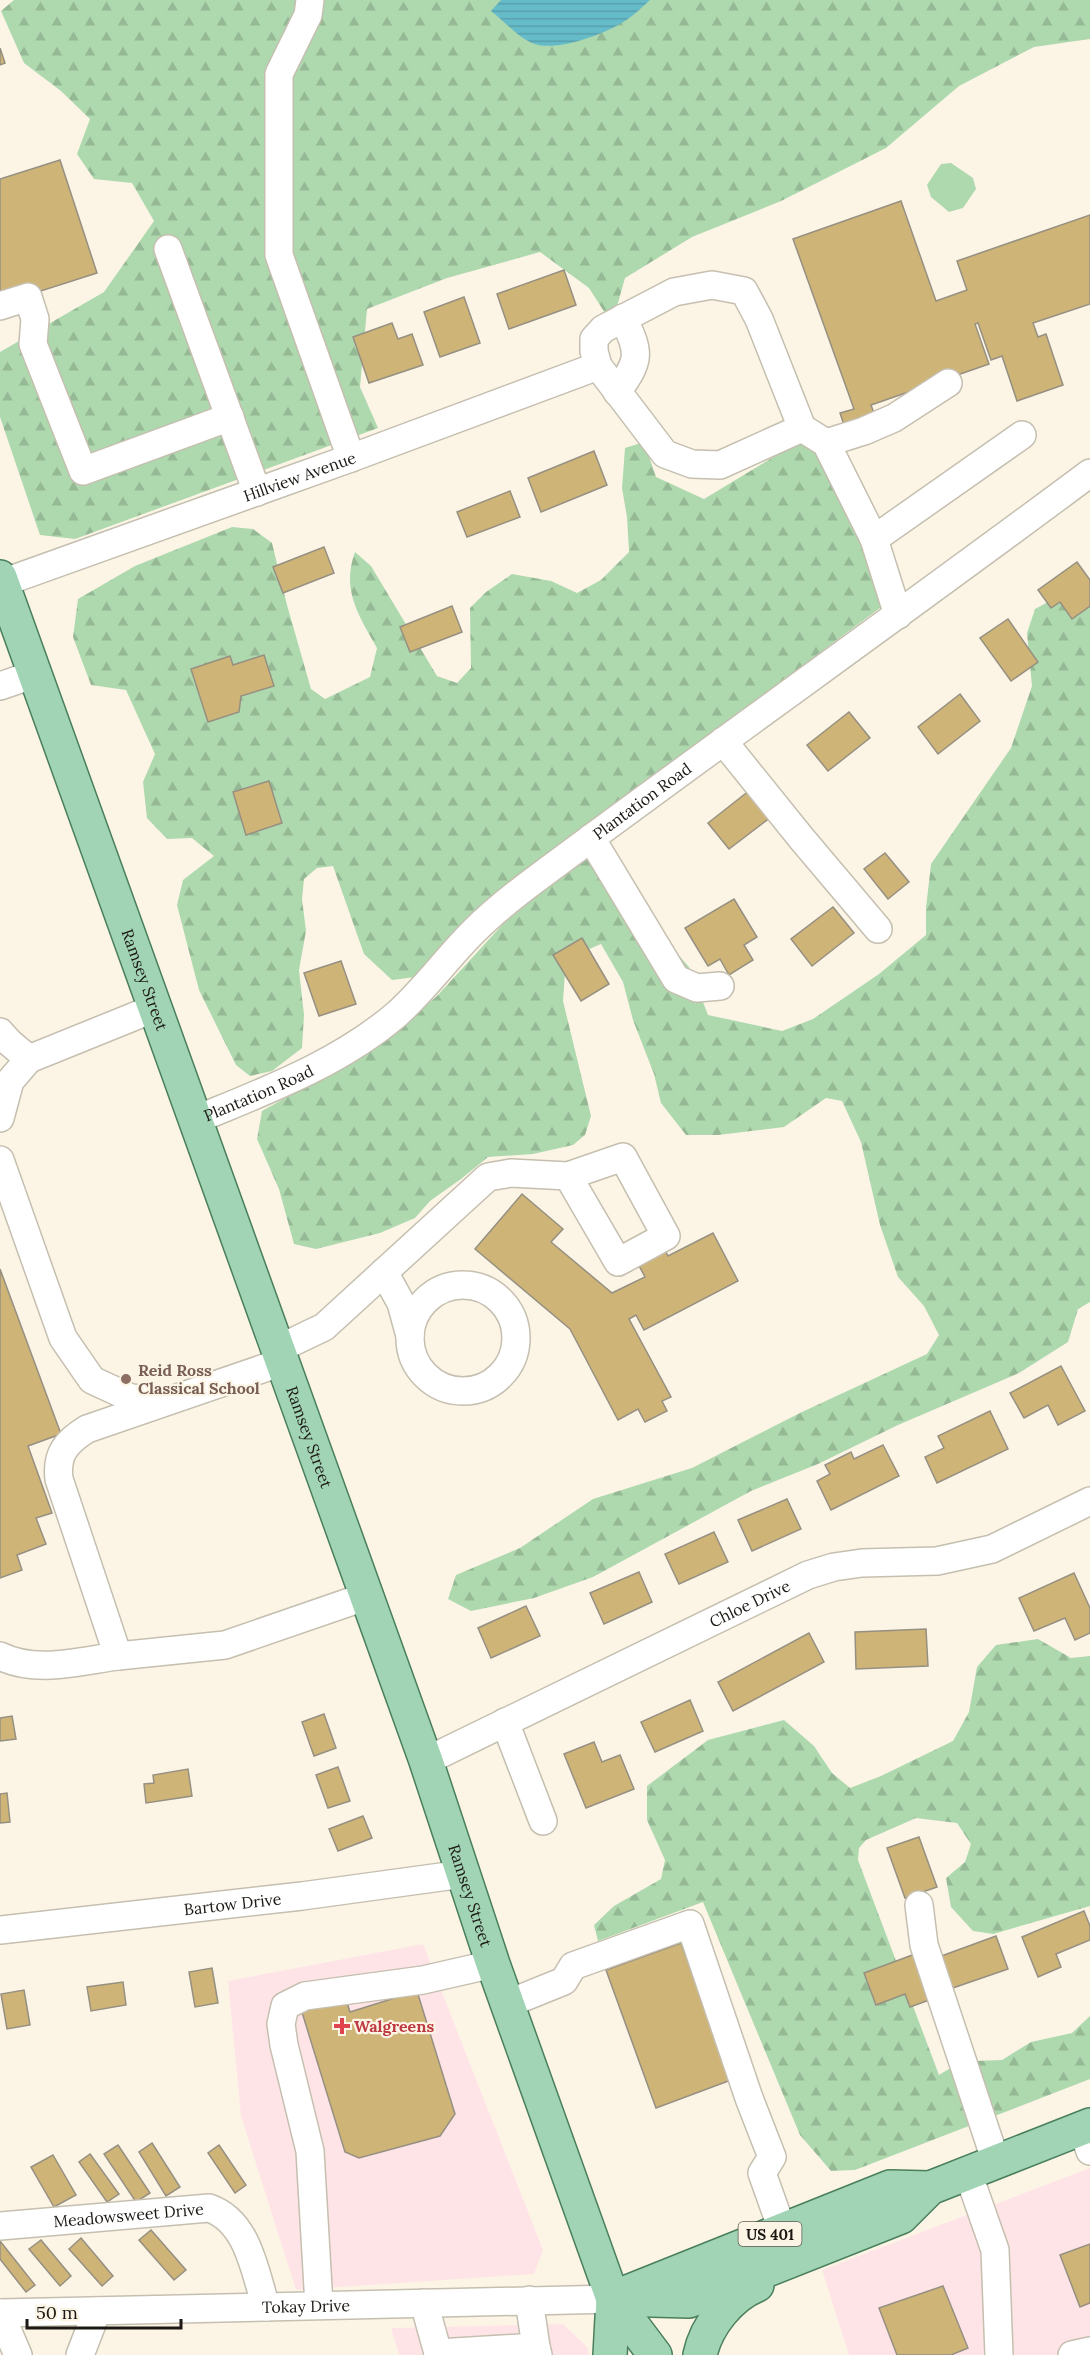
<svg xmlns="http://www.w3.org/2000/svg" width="1090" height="2355" font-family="Lora,serif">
  <defs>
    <pattern id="forest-firs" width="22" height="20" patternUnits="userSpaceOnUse" patternTransform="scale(1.5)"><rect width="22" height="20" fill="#aed8ae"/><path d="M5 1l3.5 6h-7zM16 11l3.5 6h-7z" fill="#95b995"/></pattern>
    <pattern id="water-rules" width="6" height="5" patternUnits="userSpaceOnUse" patternTransform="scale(1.5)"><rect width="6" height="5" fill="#66bbc9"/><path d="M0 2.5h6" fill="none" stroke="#58a0ac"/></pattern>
  </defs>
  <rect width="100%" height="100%" fill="#fcf5e6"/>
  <!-- commercial -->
  <g fill="#ffe4e7">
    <polygon points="423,1944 543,2250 534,2274 296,2290 241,2116 228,1981"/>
    <polygon points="1090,2168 1090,2355 849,2355 822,2270"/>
    <polygon points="563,2324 587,2347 589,2355 399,2355 391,2328"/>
  </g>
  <!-- green -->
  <polygon fill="#aed8ae" points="951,163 973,178 976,189 963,208 949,212 931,197 927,185 941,164"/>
  <!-- forest -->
  <g fill="url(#forest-firs)">
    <polygon points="14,0 1090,0 1090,39 1034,47 959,86 886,148 781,201 692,237 625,278 612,324 589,288 540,252 447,278 367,309 360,387 378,428 75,539 40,535 0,417 0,352 104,292 154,221 132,183 94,179 77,154 90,119 61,91 24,63 1,11"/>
    <path d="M815 432 892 599 482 904 456 932 423 976 392 980 364 954 333 866 317 868 304 879 302 899 306 931 299 970 304 1015 302 1048 272 1071 250 1076 236 1065 199 990 177 905 183 880 214 856 192 838 167 839 147 818 143 782 155 754 126 690 91 685 73 637 78 599 135 566 232 527 253 529 272 543 287 605 311 689 325 699 370 677 377 648C359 616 341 590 355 552L371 566 437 676 457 683 471 668 470 608 486 592 512 574 551 581 577 593 601 580 629 552 627 517 622 488 625 448 644 442 656 477 704 499Z"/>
    <polygon points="1090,584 1090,1302 1078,1309 1068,1342 1019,1373 898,1425 818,1464 751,1491 593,1577 534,1598 471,1611 448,1599 456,1575 520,1548 593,1499 692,1468 802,1412 927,1354 939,1335 924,1306 898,1277 880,1225 861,1142 842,1101 826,1098 784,1127 718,1135 686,1135 661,1103 654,1074 633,1020 623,982 601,944 566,959 563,1001 591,1116 585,1135 573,1145 533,1154 488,1157 461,1179 430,1201 415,1218 380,1233 316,1249 294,1244 279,1189 257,1139 262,1111 319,1079 391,1035 437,996 504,923 589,854 689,967 708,1015 782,1031 813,1019 879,974 926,935 926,908 931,864 1011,748 1032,686 1027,633 1035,609 1074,588"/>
    <polygon points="1038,1639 1071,1658 1090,1656 1090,1906 993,1934 973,1931 951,1907 946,1878 965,1862 971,1844 957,1823 916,1818 866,1840 859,1848 858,1860 939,2075 957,2064 975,2061 1002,2060 1031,2042 1072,2033 1090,2016 1090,2079 855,2170 831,2171 800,2135 703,1902 598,1941 594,1925 614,1906 661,1879 665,1860 647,1820 647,1786 708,1740 784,1720 814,1746 832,1773 850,1788 881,1776 953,1741 969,1712 977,1667 996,1645"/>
  </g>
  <!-- water -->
  <path fill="url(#water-rules)" d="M501 0H650C642 7 634 15 625 21 605 34 555 53 532 43 518 37 504 21 491 11Z"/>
  <!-- building -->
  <g fill="#cfb477" stroke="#969082" stroke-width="1.5">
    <polygon points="0,48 5,63 0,65"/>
    <polygon points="60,160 97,273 0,304 0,179"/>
    <polygon points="901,201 936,301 967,290 957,261 1090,215 1090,304 1033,323 1038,337 1046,334 1063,385 1017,401 1002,356 991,360 978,323 975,324 989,364 871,405 876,419 846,431 840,413 854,409 793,239"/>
    <polygon points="564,270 576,305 509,329 497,294"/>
    <polygon points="464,297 480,343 440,357 424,312"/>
    <polygon points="392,323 398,339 412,334 423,365 369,383 353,337"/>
    <polygon points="594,451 607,485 541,512 528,478"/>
    <polygon points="510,491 520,517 467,537 457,512"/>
    <polygon points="324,547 334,573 283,593 273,567"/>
    <polygon points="1077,562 1090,580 1090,606 1072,619 1060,602 1051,608 1038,590"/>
    <polygon points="452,606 462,632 410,652 400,627"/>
    <polygon points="1008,619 1038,662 1011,681 980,638"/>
    <polygon points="264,655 274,686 241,696 239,712 208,722 191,669 230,656 233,665"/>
    <polygon points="960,694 980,721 938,754 918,727"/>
    <polygon points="849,712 870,738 828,771 807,745"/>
    <polygon points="269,781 282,823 246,835 233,792"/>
    <polygon points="750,790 771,817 729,849 708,823"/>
    <polygon points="885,853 909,882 888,899 864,869"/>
    <polygon points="734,899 757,937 744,945 753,960 729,975 720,959 708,966 685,928"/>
    <polygon points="833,907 854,933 812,966 791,939"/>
    <polygon points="582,938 609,984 581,1001 553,955"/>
    <polygon points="341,961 356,1004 319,1016 304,973"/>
    <polygon points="522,1194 563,1229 551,1242 612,1293 645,1277 637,1262 664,1248 668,1256 713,1233 738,1281 644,1330 636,1315 629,1319 671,1397 662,1401 667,1411 645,1422 638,1409 618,1420 570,1329 475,1249"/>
    <polygon points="0,1269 61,1434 28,1446 52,1513 36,1518 46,1544 17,1555 22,1570 0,1578"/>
    <polygon points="1061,1366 1085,1411 1058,1425 1048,1405 1024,1418 1010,1393"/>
    <polygon points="990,1411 1008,1449 937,1483 925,1457 944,1448 938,1436"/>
    <polygon points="883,1445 899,1476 831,1510 817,1481 830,1474 825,1465 851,1452 854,1459"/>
    <polygon points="787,1499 801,1529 752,1551 738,1520"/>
    <polygon points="714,1532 728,1562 679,1584 665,1554"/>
    <polygon points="639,1572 652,1602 604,1624 590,1593"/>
    <polygon points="1074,1573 1090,1608 1090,1633 1075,1640 1065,1618 1034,1631 1019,1598"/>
    <polygon points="526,1606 540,1636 491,1658 478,1628"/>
    <polygon points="926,1629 928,1666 856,1669 855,1632"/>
    <polygon points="809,1633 824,1662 733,1711 718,1682"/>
    <polygon points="690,1700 703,1731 655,1752 641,1722"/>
    <polygon points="324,1714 336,1748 314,1756 302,1722"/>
    <polygon points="12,1716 16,1739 0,1741 0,1718"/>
    <polygon points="594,1742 602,1762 620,1755 634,1789 586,1808 564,1754"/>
    <polygon points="338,1767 350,1801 328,1808 316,1775"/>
    <polygon points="188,1769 192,1796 146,1803 144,1784 154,1783 153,1775"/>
    <polygon points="7,1793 10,1822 0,1823 0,1794"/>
    <polygon points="363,1816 372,1838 338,1851 329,1829"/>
    <polygon points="919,1837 937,1887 905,1898 887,1848"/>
    <polygon points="1084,1911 1090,1926 1090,1940 1056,1954 1061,1967 1038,1977 1022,1937"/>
    <polygon points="996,1936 1008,1969 947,1990 936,1958"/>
    <polygon points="681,1943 731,2080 656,2108 606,1970"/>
    <polygon points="915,1954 932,1999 910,2007 905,1994 876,2005 864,1973"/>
    <polygon points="212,1968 218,2003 195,2007 189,1972"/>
    <polygon points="123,1982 126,2005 91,2011 87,1987"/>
    <polygon points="24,1990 30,2025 7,2029 1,1994"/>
    <polygon points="417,1991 455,2114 440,2136 359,2158 345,2152 301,2009 345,1996 350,2012"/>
    <polygon points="152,2143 180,2187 166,2196 139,2152"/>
    <polygon points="118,2145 150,2193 136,2202 104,2154"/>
    <polygon points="219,2145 246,2185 235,2193 208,2153"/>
    <polygon points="90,2154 119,2194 107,2202 79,2162"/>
    <polygon points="53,2155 76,2195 54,2207 31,2167"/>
    <polygon points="151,2230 186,2270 174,2280 139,2240"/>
    <polygon points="81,2238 113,2276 102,2286 69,2249"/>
    <polygon points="41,2240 71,2276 60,2286 29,2249"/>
    <polygon points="0,2241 35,2285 26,2292 0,2259"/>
    <polygon points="1090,2244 1090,2303 1080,2307 1060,2255"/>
    <polygon points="943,2286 968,2348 951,2355 897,2355 879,2308"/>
  </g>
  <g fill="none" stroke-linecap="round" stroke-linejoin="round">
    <defs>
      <g id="minor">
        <polyline points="310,0 308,15 279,74 279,255 351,458"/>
        <polyline points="168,249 257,492"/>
        <polyline points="0,306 28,297 35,319 33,344 83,471 230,417"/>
        <path d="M617 392C641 359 640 353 623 318"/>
        <polyline points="802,428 720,465 692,464 665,454 598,366 594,351 594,339 603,329 674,292 712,285 744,291 759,319 802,428 826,443 874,539 898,615"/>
        <polyline points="826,443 864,431 894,418 948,383"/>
        <polyline points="874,539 1022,435"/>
        <path id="s1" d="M2 583 351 458 598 366"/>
        <polyline points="0,686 35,674"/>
        <polyline points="723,741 802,839 878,929"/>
        <polyline points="591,838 676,979 697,988 720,986"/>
        <polyline points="0,1032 10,1043 29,1059"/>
        <polyline points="0,1118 10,1081 29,1059 155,1008"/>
        <path id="s2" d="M195 1120C265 1091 339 1064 397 1014 425 989 446 959 473 932 491 914 512 897 532 882 717 744 905 611 1090 473"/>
        <polyline points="0,1160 63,1338 92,1380 131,1398 163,1401"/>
        <polyline points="384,1272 401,1303 410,1336"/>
        <circle cx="463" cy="1338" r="53"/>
        <polyline points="278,1349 324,1327 488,1177 511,1173 568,1176 623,1157 666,1236 618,1262 568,1176"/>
        <path d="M282 1362 87 1429C66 1442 56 1454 59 1479L118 1656 225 1645 367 1596"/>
        <path d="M0 1656C36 1674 80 1661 118 1656"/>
        <polyline points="505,1722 543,1821"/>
        <path id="s3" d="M426 1761 808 1575 834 1567 862 1563 937 1561 992 1549 1090 1501"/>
        <polyline points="919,1905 924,1945 996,2162"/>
        <path id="s4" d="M0 1930 302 1896 463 1874"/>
        <polyline points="507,2004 564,1981 573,1966 690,1924 749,2098 772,2157 762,2173 782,2229"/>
        <polyline points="1082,2128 1090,2151"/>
        <polyline points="968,2173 995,2250 999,2355"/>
        <path id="s5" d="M0 2226 209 2208C248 2221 255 2272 266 2307"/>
        <polyline points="529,2300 536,2347"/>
        <polyline points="424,2303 438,2353"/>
        <polyline points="319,2305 310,2151 284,2045 281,2024 285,2006 305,1996 423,1980 493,1964"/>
        <path id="s6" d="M0 2313 613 2299"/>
        <polyline points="0,2313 18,2355"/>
        <polyline points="80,2355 97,2311"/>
        <polyline points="439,2355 438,2353 536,2347 538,2355"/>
        <polyline points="1072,2355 1090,2351"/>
      </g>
      <g id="major">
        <path id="s7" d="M0 577 426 1761 493 1964 613 2299 655 2355"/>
        <polyline points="620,2295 890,2187 930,2188"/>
        <polyline points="613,2299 689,2301 901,2217 930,2188 1090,2125"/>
        <polyline points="610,2355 613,2299"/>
        <path d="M700 2355C706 2326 730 2296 757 2285"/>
      </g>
    </defs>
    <!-- minor casing -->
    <use href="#minor" stroke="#c5bfb0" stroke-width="30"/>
    <!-- major casing -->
    <use href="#major" stroke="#4a7f5c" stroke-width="36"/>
    <!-- minor -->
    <use href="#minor" stroke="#fff" stroke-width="27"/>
    <!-- major -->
    <use href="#major" stroke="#a1d3b5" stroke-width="33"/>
  </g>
  <!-- markers -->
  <circle fill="#8d6e63" stroke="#fcf5e6" stroke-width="2" cx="126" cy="1379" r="6"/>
  <path fill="#e0444e" stroke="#fcf5e6" stroke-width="2" d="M339 2017h6v6h6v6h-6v6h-6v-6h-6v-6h6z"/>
  <g text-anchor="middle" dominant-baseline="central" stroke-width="4.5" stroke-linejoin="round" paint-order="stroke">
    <!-- shield labels -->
    <rect fill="#fcf5e6" stroke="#5f5b53" stroke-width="1.5" x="738.5" y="2222" width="63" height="24" rx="4.5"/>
    <g font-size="15" font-weight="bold" fill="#1c1914">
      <text x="770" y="2234">US 401</text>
    </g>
    <!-- street labels -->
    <g font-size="16" fill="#1c1914" stroke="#fcf5e6">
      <text stroke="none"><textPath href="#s1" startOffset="316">Hillview Avenue</textPath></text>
      <text stroke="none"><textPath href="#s2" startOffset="555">Plantation Road</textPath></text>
      <text stroke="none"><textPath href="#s7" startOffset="428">Ramsey Street</textPath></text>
      <text stroke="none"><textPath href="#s2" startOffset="69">Plantation Road</textPath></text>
      <text stroke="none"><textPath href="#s7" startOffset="914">Ramsey Street</textPath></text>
      <text stroke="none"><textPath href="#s3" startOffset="360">Chloe Drive</textPath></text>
      <text stroke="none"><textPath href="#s7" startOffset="1400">Ramsey Street</textPath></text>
      <text stroke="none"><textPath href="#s4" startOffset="234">Bartow Drive</textPath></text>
      <text stroke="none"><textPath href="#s5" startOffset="129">Meadowsweet Drive</textPath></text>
      <text stroke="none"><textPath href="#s6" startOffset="306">Tokay Drive</textPath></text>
    </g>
    <!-- education labels -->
    <g font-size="16" font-weight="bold" fill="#785e54" stroke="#fcf5e6" text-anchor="start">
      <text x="138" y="1370">Reid Ross<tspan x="138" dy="18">Classical School</tspan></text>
    </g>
    <!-- health labels -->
    <g font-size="16" font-weight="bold" fill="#be3a42" stroke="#fcf5e6" text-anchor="start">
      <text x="354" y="2026">Walgreens</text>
    </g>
  </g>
  <!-- scale -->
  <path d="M27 2319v9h154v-9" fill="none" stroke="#1c1914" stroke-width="3"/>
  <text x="36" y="2319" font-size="18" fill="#1c1914" stroke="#fcf5e6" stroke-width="4.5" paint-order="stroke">50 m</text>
</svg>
